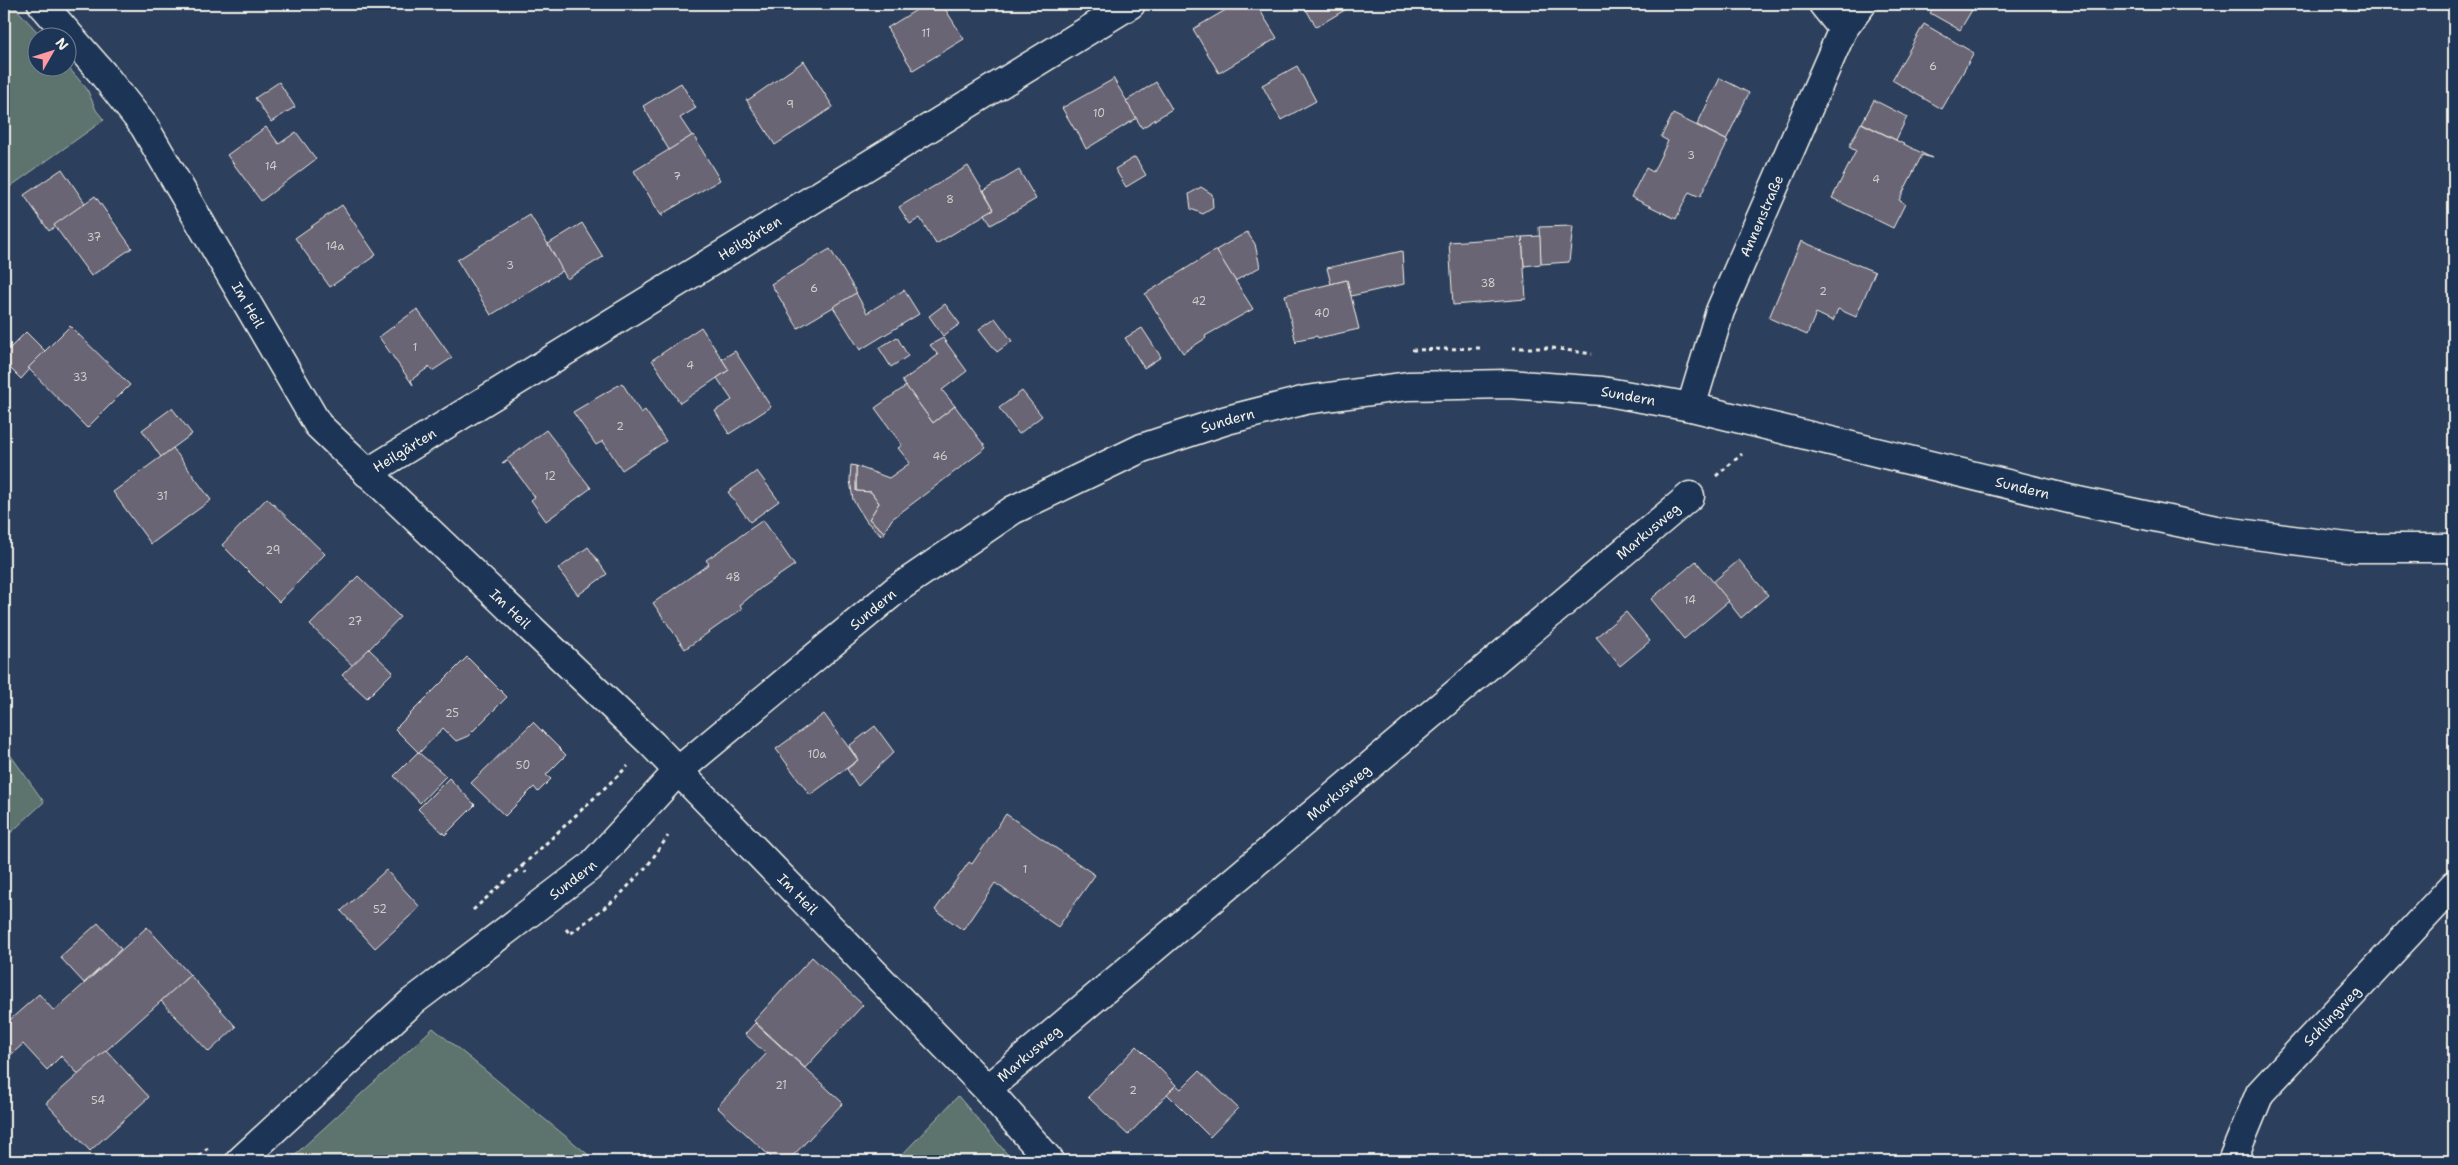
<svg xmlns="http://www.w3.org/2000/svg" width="2458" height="1165" font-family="'Shantell Sans',sans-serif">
  <rect width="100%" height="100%" fill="#2c3f5d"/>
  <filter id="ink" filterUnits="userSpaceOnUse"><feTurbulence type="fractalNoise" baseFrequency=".02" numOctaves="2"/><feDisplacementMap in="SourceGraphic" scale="10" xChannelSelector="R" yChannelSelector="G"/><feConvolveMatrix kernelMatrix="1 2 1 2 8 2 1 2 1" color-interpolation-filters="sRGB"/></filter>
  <g filter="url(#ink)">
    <!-- green -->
    <g fill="#5d736e" stroke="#a8b2ab">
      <polygon points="4,4 12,4 42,37 38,38 38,68 68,67 87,89 96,110 104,120 4,191"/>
      <polygon points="4,746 44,802 4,839"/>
      <polygon points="433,1028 596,1161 288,1161"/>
      <polygon points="958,1096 1013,1161 896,1161"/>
    </g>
    <!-- building -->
    <g fill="#696575" stroke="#f4f1e8">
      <polygon points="926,4 942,4 964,39 913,70 887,28"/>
      <polygon points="1236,4 1256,4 1277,38 1219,73 1193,29"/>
      <polygon points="1303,4 1355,4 1316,27"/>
      <polygon points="1936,4 1960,4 1972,10 1960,30 1930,13"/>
      <polygon points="1924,24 1974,53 1942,109 1892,80"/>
      <polygon points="804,61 833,107 775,145 746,99 748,100"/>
      <polygon points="1297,66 1316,101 1281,120 1262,85"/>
      <polygon points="1113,78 1137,118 1086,149 1076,129 1075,130 1062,108 1112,80"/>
      <polygon points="1720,78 1749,93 1726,140 1697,125"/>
      <polygon points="279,82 295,107 271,122 255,98"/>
      <polygon points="1156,82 1172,109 1142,128 1126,101"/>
      <polygon points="681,83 696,108 680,118 692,136 669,150 643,106"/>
      <polygon points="1874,100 1907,117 1896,140 1862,123"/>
      <polygon points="1673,114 1728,141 1700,197 1689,192 1676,219 1631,197 1646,168 1653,172 1668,141 1661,137"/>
      <polygon points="1861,123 1932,158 1922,155 1899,200 1905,204 1893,228 1832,198 1856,151 1849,147"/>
      <polygon points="266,127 279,144 296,132 316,159 261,201 227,155"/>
      <polygon points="693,135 720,180 662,214 662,217 634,171"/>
      <polygon points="1135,157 1146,175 1126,187 1115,169"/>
      <polygon points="968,166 994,209 936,244 920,218 910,224 899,207"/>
      <polygon points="62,169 85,203 49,231 24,195"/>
      <polygon points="1019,170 1036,199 991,225 985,214 994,209 984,191"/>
      <polygon points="1201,187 1212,194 1213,208 1203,214 1191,209 1189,194"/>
      <polygon points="95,196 132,248 91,276 54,225"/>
      <polygon points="342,205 376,255 330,287 295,238"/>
      <polygon points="530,215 564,270 491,315 457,260"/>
      <polygon points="582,223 603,257 567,279 548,244"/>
      <polygon points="1573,226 1569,262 1541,264 1539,227"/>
      <polygon points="1247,232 1255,244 1260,267 1235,281 1216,250"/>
      <polygon points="1540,236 1541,264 1524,266 1522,237"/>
      <polygon points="1522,237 1526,299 1453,305 1449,242"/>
      <polygon points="1801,241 1875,272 1856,317 1838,309 1833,321 1816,313 1807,335 1769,318"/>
      <polygon points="830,249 857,293 798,328 771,284"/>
      <polygon points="1216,250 1253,309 1205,336 1206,338 1183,353 1145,294"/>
      <polygon points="1402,251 1404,284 1351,296 1347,280 1331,284 1327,268"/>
      <polygon points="1347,280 1359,329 1318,338 1317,336 1297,340 1296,343 1285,295"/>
      <polygon points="904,290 919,314 860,350 833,307 856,293 867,313"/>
      <polygon points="945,304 960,324 943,336 929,316"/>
      <polygon points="417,309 452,358 432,371 429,367 411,380 413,385 379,337"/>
      <polygon points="995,318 1012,341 997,352 979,329"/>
      <polygon points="70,326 130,385 87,428 28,368"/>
      <polygon points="701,327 729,370 680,403 652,360"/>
      <polygon points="1142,328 1161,357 1144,368 1125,338"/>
      <polygon points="26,332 45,351 28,368 30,369 21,379 4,362 4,354"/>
      <polygon points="897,337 908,356 891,367 879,348"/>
      <polygon points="943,338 967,371 942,390 955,406 933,423 902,381 938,355 930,345"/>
      <polygon points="735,351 771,407 729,434 715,411 732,400 717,378 729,370 722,359"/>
      <polygon points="622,383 641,413 645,410 666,441 622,470 603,441 596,445 573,412"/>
      <polygon points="906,386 933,423 955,406 986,448 892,519 884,532 869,519 879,503 871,492 856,491 856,466 889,478 910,463 898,448 902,445 875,408"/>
      <polygon points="1022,391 1042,416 1019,434 999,408"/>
      <polygon points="172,408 192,434 161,457 142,430"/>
      <polygon points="546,430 591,488 546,521 531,500 535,497 508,461 502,463"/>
      <polygon points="173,448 211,500 151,544 113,492"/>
      <polygon points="851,465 856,466 856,491 871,492 879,503 869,519 884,532 882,536 867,522 853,500 850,480"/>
      <polygon points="757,471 779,501 750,522 728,492"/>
      <polygon points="267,498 325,554 279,602 222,545"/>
      <polygon points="763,520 795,566 793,566 762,587 740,605 742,609 685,649 653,603 709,564 706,560"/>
      <polygon points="588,547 607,574 578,595 558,569"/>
      <polygon points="1739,560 1768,595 1741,618 1713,582"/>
      <polygon points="1696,561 1729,601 1684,639 1651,599"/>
      <polygon points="358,576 400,617 353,666 310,625"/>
      <polygon points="1626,612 1650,641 1620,666 1596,637"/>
      <polygon points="369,649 393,672 367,698 342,675"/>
      <polygon points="467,657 507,697 468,736 456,741 443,728 419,753 395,729"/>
      <polygon points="824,714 858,760 810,795 776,749"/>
      <polygon points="533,722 566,755 546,775 551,779 538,792 534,787 505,816 471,783"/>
      <polygon points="875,726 894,752 858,786 847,769 858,760 849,746"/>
      <polygon points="418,752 446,776 420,803 394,776"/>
      <polygon points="449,778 475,805 445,835 418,809"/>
      <polygon points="1006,814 1095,875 1058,927 995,883 963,930 935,910 969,862 972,864"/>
      <polygon points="386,870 420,907 375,948 341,911"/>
      <polygon points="98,923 121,949 84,983 60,957"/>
      <polygon points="147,927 190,975 79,1075 61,1056 47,1070 23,1044 4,1061 10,1067 4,1072 4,1025 39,994 54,1011"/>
      <polygon points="812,957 863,1005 805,1068 754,1021"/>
      <polygon points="190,975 236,1027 209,1052 161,1001"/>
      <polygon points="755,1023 843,1103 788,1161 775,1161 717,1107 766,1054 745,1034"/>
      <polygon points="1137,1046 1176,1085 1128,1135 1088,1097"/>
      <polygon points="106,1050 149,1097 90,1151 46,1103"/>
      <polygon points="1199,1071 1238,1108 1210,1137 1167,1094 1176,1085 1181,1089"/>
    </g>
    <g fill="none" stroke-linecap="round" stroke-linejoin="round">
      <defs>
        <g id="minor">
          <path id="s1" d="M42 4 103 74 144 126 318 425 652 744 987 1089 1050 1161"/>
          <polyline points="1843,29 1862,4"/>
          <path id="s2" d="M1691 407 1720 311 1843 29 1823 4"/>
          <path id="s3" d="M367 473 1131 4"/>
          <path id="s4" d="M987 1089 1690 496"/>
          <path id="s5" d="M2232 1161 2260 1093 2454 885"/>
        </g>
        <g id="tertiary">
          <path id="s6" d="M240 1161 412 1002 591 866 678 771 897 589 1013 510 1142 448 1227 420 1306 400 1408 386 1509 384 1602 391 1691 407 2073 500 2216 530 2355 548H2454"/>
        </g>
      </defs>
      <!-- minor casing -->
      <use href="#minor" stroke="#f4f1e8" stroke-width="31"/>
      <!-- tertiary casing -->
      <use href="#tertiary" stroke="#f4f1e8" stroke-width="31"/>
      <!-- path -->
      <g stroke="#f4f1e8" stroke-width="3" stroke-dasharray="4 4" stroke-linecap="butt">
        <polyline points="1512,348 1552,348 1592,354"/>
        <polyline points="1412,350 1480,348"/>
        <polyline points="1716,476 1742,454"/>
        <polyline points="522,866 628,766"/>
        <polyline points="473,910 522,866 526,873"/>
        <polyline points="566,929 570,934 617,898 648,865 668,836"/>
        <polyline points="193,1161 209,1147"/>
      </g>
      <!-- minor -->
      <use href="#minor" stroke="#1d3557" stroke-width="28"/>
      <!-- tertiary -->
      <use href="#tertiary" stroke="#1d3557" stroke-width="28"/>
    </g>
  </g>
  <g text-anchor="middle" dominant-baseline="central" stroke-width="4" stroke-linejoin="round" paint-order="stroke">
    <!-- number labels -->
    <g font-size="11" fill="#d1cecb">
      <text x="926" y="33">11</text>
      <text x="1933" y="66">6</text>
      <text x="790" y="104">9</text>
      <text x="1099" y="113">10</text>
      <text x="1691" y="155">3</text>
      <text x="271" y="166">14</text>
      <text x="677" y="176">7</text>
      <text x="1876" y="179">4</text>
      <text x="950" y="199">8</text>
      <text x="94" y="237">37</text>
      <text x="335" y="246">14a</text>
      <text x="510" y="265">3</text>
      <text x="1488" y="283">38</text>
      <text x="814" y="288">6</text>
      <text x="1823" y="291">2</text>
      <text x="1199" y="301">42</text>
      <text x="1322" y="313">40</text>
      <text x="415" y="347">1</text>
      <text x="690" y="365">4</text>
      <text x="80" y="377">33</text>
      <text x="620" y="426">2</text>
      <text x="940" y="456">46</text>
      <text x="550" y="476">12</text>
      <text x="162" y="496">31</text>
      <text x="273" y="550">29</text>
      <text x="733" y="577">48</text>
      <text x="1690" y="600">14</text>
      <text x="355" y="621">27</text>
      <text x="452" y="713">25</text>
      <text x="817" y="754">10a</text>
      <text x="523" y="765">50</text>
      <text x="1025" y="869">1</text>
      <text x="380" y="909">52</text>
      <text x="781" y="1085">21</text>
      <text x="1133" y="1090">2</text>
      <text x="98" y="1100">54</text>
    </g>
    <!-- street labels -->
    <g font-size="14" fill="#f4f1e8" stroke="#1d3557">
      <text stroke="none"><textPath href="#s2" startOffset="204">Annenstraße</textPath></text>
      <text stroke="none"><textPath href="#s3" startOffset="449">Heilgärten</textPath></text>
      <text stroke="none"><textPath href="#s1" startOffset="366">Im Heil</textPath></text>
      <text stroke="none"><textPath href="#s6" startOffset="1651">Sundern</textPath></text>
      <text stroke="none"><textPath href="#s6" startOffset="1246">Sundern</textPath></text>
      <text stroke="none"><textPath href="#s3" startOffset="44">Heilgärten</textPath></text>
      <text stroke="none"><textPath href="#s6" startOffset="2056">Sundern</textPath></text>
      <text stroke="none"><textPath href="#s4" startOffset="865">Markusweg</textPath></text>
      <text stroke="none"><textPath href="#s1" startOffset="771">Im Heil</textPath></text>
      <text stroke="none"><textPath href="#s6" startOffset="841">Sundern</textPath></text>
      <text stroke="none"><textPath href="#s4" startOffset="460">Markusweg</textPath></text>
      <text stroke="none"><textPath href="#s6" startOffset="436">Sundern</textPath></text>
      <text stroke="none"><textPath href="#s1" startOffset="1176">Im Heil</textPath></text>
      <text stroke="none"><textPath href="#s5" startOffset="179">Schlingweg</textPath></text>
      <text stroke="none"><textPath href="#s4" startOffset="55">Markusweg</textPath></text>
    </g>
  </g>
  <!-- margin -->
  <rect width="2458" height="1165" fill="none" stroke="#1d3557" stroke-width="20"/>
  <rect x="10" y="10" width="2438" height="1145" fill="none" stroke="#f4f1e8" stroke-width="2" filter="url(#ink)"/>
  <!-- north arrow -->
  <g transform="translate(52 52) rotate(51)"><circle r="24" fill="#1d3557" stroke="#738091"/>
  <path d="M0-4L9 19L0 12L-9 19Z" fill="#ff9aa2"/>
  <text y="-8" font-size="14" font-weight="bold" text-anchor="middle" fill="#f4f1e8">N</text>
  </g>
</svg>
